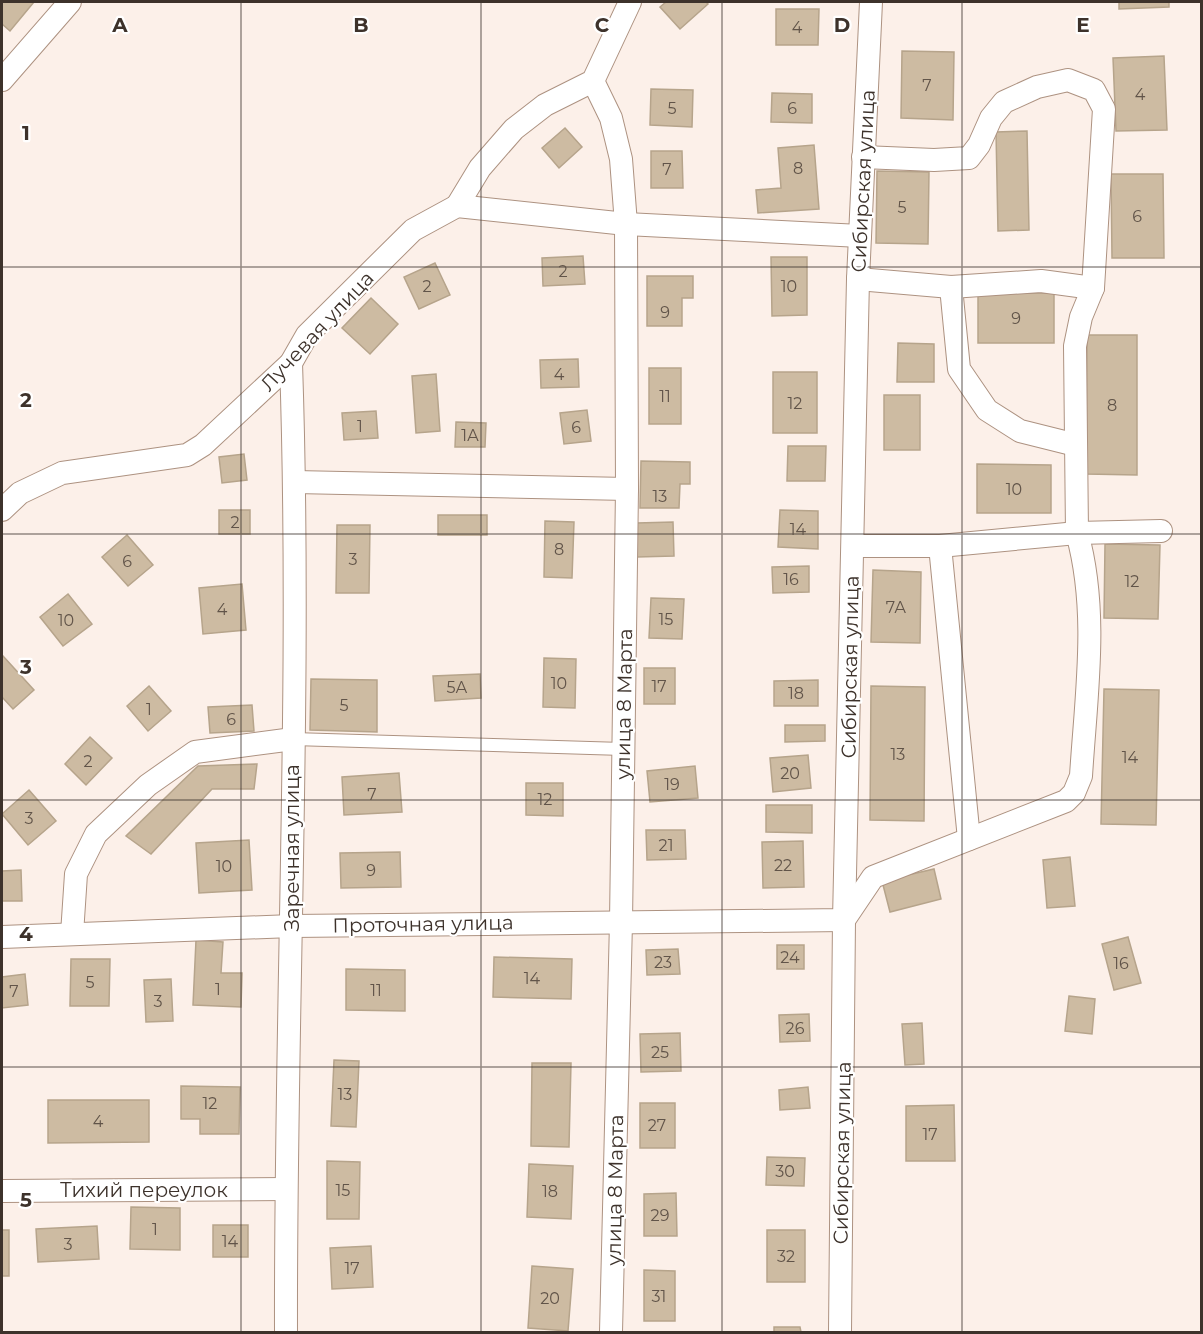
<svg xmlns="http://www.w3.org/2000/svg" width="1203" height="1334" font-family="Montserrat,sans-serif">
  <rect width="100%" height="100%" fill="#fcf0e9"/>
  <!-- building -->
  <g fill="#cdbba2" stroke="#b6a48b" stroke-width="1.5">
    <polygon points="2,2 34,2 10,31 2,24"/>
    <polygon points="666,2 706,2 708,4 680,29 660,7"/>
    <polygon points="1119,2 1169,2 1169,7 1119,9"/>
    <polygon points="776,9 819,9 818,45 776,45"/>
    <polygon points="902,51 954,52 953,120 901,118"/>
    <polygon points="1164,56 1167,130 1116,131 1113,58"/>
    <polygon points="651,89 693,90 692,127 650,125"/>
    <polygon points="772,93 812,94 812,123 771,122"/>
    <polygon points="565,128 582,147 559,168 542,148"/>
    <polygon points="1027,131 1029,230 998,231 996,132"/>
    <polygon points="814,145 819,209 758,213 756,190 781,188 778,148"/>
    <polygon points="651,151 682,151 683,188 651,188"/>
    <polygon points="877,171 929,172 928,244 876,243"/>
    <polygon points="1111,174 1163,174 1164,258 1112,258"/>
    <polygon points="583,256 585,284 543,286 542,258"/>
    <polygon points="771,257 807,257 807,315 772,316"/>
    <polygon points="435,263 450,295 419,309 404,277"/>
    <polygon points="647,276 693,276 693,298 682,298 682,326 647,326"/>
    <rect x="978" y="293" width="76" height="50"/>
    <polygon points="371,298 398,324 370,354 342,328"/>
    <polygon points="1087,335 1137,335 1137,475 1086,474"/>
    <polygon points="898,343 934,344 934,382 897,382"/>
    <polygon points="578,359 579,387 541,388 540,360"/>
    <rect x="649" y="368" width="32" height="56"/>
    <rect x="773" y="372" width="44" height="61"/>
    <polygon points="436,374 440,431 416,433 412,376"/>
    <rect x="884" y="395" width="36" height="55"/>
    <polygon points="587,410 591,441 564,444 560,413"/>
    <polygon points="376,411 378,438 344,440 342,413"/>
    <polygon points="456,422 486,423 485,447 455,447"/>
    <polygon points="788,446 826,446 825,481 787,481"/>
    <polygon points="244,454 247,480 222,483 219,457"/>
    <polygon points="641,461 690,462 690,484 680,484 679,508 640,508"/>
    <polygon points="977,464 1051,465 1051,513 977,513"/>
    <rect x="219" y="510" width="31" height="24"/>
    <polygon points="780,510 818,511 818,549 778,547"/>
    <rect x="438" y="515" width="49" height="20"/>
    <polygon points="545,521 574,522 572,578 544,577"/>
    <polygon points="673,522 674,556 637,557 637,523"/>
    <polygon points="337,525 370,525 369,593 336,593"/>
    <polygon points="127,535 153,565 128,586 102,557"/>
    <polygon points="1105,544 1160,545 1158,619 1104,618"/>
    <polygon points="809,566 809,592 773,593 772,567"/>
    <polygon points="873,570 921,572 920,643 871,642"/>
    <polygon points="242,584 246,630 203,634 199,588"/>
    <polygon points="68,594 92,624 63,646 40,617"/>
    <polygon points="651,598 684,599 682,639 649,638"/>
    <polygon points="3,656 34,690 13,709 2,697 2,658"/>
    <polygon points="544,658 576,659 575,708 543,707"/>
    <rect x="644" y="668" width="31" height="36"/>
    <polygon points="480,674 481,698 435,701 433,676"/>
    <polygon points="311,679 377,680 377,732 310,730"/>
    <polygon points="818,680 818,706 774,706 774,681"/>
    <polygon points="149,686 171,711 148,731 127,706"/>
    <polygon points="871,686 925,687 924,821 870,820"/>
    <polygon points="1104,689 1159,690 1156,825 1101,824"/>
    <polygon points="252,705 254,731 210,733 208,707"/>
    <polygon points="785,725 825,725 825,741 785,742"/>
    <polygon points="90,737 112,758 86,785 65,764"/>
    <polygon points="808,755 811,788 773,792 770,758"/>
    <polygon points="257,764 254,789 212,789 151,854 126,836 198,766"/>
    <polygon points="695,766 698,798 650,802 647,771"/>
    <polygon points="399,773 402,812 344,815 342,777"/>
    <polygon points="526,783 563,783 563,816 526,815"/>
    <polygon points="29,790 56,821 28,845 2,814"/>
    <polygon points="766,805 812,805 812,833 766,832"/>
    <polygon points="646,830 685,830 686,859 647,860"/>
    <polygon points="249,840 252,890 199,893 196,843"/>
    <polygon points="803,841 804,887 763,888 762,842"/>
    <polygon points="400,852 401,887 341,888 340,853"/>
    <polygon points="1070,857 1075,906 1047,908 1043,860"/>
    <polygon points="934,869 941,899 890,912 882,881"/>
    <polygon points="21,870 22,901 2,901 2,871"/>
    <polygon points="1128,937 1141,983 1114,990 1102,944"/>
    <polygon points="196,940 223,942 221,973 242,973 241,1007 193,1005"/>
    <rect x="777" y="945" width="27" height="24"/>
    <polygon points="678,949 680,974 647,975 646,950"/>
    <polygon points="494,957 572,959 571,999 493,997"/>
    <polygon points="71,959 110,959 109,1006 70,1006"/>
    <polygon points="346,969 405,970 405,1011 346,1010"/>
    <polygon points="25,974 28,1005 2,1008 2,977"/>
    <polygon points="171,979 173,1021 146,1022 144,980"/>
    <polygon points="1069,996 1095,999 1092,1034 1065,1031"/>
    <polygon points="809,1014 810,1041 780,1042 779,1015"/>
    <polygon points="922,1023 924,1064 905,1065 902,1024"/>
    <polygon points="680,1033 681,1071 641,1072 640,1034"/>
    <polygon points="334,1060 359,1061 356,1127 331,1126"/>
    <polygon points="532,1063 571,1063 569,1147 531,1146"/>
    <polygon points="181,1086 240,1087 239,1134 200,1134 200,1119 181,1119"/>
    <polygon points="808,1087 810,1108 780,1110 779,1090"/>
    <polygon points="48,1100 149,1100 149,1142 48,1143"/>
    <rect x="640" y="1103" width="35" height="45"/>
    <polygon points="954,1105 955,1161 906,1161 906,1106"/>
    <polygon points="767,1157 805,1158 804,1186 766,1185"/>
    <polygon points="327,1161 360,1162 359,1219 327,1219"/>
    <polygon points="529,1164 573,1166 571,1219 527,1217"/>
    <polygon points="676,1193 677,1236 644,1236 644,1194"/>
    <polygon points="131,1207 180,1208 180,1250 130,1249"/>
    <rect x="213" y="1225" width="35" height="32"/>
    <polygon points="97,1226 99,1259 38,1262 36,1229"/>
    <rect x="2" y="1230" width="7" height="46"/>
    <rect x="767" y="1230" width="38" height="52"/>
    <polygon points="371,1246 373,1287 332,1289 330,1248"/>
    <polygon points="532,1266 573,1269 568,1331 528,1328"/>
    <polygon points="644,1270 675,1271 675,1321 644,1321"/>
    <polygon points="774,1327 800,1327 801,1332 774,1332"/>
  </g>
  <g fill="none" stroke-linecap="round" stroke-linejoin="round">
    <defs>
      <polyline id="service" points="293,739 623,749"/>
      <g id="minor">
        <polyline points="2,80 70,2"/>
        <polyline points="593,81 611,118 621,159 626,224 627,489 621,922 611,1332"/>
        <polyline points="457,206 480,168 514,129 545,105 593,81 630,2"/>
        <polyline points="858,279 951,287 1041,281 1093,288"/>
        <polyline points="951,287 959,369 987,410 1020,431 1076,445"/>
        <polyline points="295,482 627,489"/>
        <polyline points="2,510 20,493 62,473 187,455 203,445 291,363 307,335 413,230 457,206 626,224 860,236"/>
        <polyline points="853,546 940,546 1077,533 1161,531"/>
        <polyline points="940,546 969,839"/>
        <polyline points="72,934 76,874 96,834 148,785 195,752 293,739"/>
        <path d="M2 937 292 926 844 920 873 877 1066 801 1074 793 1081 776C1086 695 1099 612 1077 533L1075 346 1081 317 1093 288 1104 109 1094 90 1068 80 1037 87 1004 102 991 118 979 145 969 158 934 160 863 157"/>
        <polyline points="2,1191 286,1189"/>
        <path d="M286 1332C285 1009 302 686 291 363"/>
        <polyline points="840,1332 844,920 858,279 871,2"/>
      </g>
    </defs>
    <!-- service casing -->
    <use href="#service" stroke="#ad9281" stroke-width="14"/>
    <!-- minor casing -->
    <use href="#minor" stroke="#ad9281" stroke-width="24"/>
    <!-- service -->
    <use href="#service" stroke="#fff" stroke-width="12"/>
    <!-- minor -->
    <use href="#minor" stroke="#fff" stroke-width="22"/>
  </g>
  <!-- grid -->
  <path fill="none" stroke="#3d322b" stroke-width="1.5" stroke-opacity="0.55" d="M241 2V1332M481 2V1332M722 2V1332M962 2V1332M2 267H1202M2 534H1202M2 800H1202M2 1067H1202"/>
  <g text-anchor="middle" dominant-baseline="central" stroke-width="4.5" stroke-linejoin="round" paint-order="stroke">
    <!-- number labels -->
    <g font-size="16" fill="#615449">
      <text x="797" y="27">4</text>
      <text x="927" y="85">7</text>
      <text x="1140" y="94">4</text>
      <text x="672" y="108">5</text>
      <text x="792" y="108">6</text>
      <text x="798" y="168">8</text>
      <text x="667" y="169">7</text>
      <text x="902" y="207">5</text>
      <text x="1137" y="216">6</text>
      <text x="563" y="271">2</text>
      <text x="427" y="286">2</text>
      <text x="789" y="286">10</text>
      <text x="665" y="312">9</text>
      <text x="1016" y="318">9</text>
      <text x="559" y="374">4</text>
      <text x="665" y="396">11</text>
      <text x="795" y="403">12</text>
      <text x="1112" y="405">8</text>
      <text x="360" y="426">1</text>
      <text x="576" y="427">6</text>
      <text x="470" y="435">1А</text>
      <text x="1014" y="489">10</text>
      <text x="660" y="496">13</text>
      <text x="235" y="522">2</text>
      <text x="798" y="529">14</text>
      <text x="559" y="549">8</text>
      <text x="353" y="559">3</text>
      <text x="127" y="561">6</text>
      <text x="791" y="579">16</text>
      <text x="1132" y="581">12</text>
      <text x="896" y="607">7А</text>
      <text x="222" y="609">4</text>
      <text x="666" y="619">15</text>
      <text x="66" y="620">10</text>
      <text x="559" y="683">10</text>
      <text x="659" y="686">17</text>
      <text x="457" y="687">5А</text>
      <text x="796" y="693">18</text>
      <text x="344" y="705">5</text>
      <text x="149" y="709">1</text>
      <text x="231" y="719">6</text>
      <text x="898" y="754">13</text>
      <text x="1130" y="757">14</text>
      <text x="88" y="761">2</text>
      <text x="790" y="773">20</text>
      <text x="672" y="784">19</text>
      <text x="372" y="794">7</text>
      <text x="545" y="799">12</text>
      <text x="29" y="818">3</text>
      <text x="666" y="845">21</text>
      <text x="783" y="865">22</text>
      <text x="224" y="866">10</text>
      <text x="371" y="870">9</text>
      <text x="790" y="957">24</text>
      <text x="663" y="962">23</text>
      <text x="1121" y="963">16</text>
      <text x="532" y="978">14</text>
      <text x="90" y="982">5</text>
      <text x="218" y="989">1</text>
      <text x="376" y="990">11</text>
      <text x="14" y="991">7</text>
      <text x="158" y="1001">3</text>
      <text x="795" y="1028">26</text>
      <text x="660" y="1052">25</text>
      <text x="345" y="1094">13</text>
      <text x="210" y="1103">12</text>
      <text x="98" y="1121">4</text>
      <text x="657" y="1125">27</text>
      <text x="930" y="1134">17</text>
      <text x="785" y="1171">30</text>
      <text x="343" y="1190">15</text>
      <text x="550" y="1191">18</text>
      <text x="660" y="1215">29</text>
      <text x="155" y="1229">1</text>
      <text x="230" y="1241">14</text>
      <text x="68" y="1244">3</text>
      <text x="786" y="1256">32</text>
      <text x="352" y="1268">17</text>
      <text x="659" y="1296">31</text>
      <text x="550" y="1298">20</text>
    </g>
    <!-- street labels -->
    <g font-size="20" fill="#3d322b" stroke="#fff">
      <text transform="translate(863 181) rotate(-87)">Сибирская улица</text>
      <text transform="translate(317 331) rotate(-47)">Лучевая улица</text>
      <text transform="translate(850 667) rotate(-89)">Сибирская улица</text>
      <text transform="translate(624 704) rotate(-89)">улица 8 Марта</text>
      <text transform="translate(292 848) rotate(-90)">Заречная улица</text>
      <text transform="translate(423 924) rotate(-1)">Проточная улица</text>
      <text transform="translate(842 1153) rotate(-89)">Сибирская улица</text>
      <text x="144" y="1190">Тихий переулок</text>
      <text transform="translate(615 1190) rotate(-89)">улица 8 Марта</text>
    </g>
  </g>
  <g font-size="20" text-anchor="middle" font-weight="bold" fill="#3d322b" stroke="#fff" stroke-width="4.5" stroke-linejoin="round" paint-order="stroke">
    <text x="120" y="32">A</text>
    <text x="361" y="32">B</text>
    <text x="602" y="32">C</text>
    <text x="842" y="32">D</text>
    <text x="1083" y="32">E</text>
    <text x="26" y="140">1</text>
    <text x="26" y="407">2</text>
    <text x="26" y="674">3</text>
    <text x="26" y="941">4</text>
    <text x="26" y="1207">5</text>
  </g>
  <!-- border -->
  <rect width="1203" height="1334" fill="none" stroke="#3d322b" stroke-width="6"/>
</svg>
